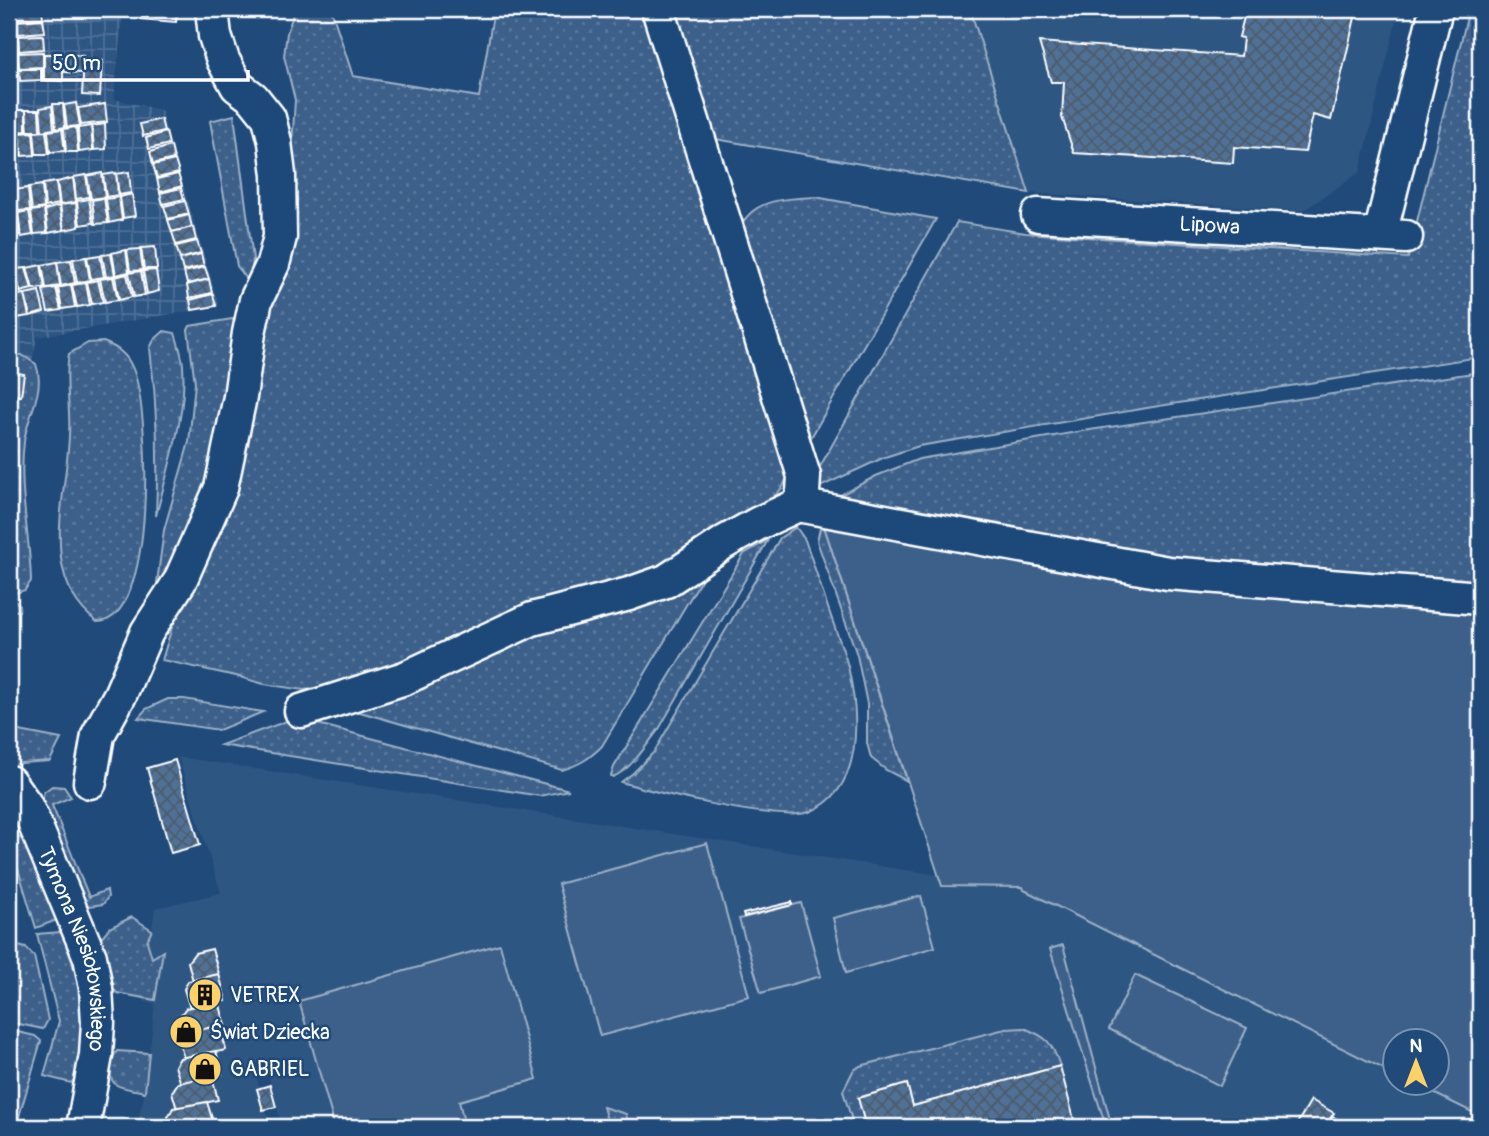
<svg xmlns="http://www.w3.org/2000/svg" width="1489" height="1136" font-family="Pangolin,sans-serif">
  <defs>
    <pattern id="industrial-grid" width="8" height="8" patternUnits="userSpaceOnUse" patternTransform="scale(1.75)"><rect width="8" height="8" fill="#2e5683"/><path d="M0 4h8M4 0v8" fill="none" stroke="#4d6f96"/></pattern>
    <pattern id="grass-dots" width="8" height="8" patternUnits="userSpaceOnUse" patternTransform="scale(1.75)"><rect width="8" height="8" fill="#3c618b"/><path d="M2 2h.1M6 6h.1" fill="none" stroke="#59799c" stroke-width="1.8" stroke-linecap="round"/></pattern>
    <pattern id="building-cross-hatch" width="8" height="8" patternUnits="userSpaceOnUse" patternTransform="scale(1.75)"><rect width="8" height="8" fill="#507197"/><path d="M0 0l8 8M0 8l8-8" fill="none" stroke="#4e5b6a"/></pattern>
  </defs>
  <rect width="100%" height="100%" fill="#1f4a7a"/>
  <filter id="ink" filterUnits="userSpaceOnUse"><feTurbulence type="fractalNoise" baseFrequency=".0143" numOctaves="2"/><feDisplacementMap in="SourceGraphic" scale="14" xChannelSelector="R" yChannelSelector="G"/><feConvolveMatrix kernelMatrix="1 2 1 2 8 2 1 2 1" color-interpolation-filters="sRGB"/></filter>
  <g filter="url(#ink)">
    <!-- built -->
    <g fill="#2e5683">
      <polygon points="970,9 1399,9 1360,172 1303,211 1029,193"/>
      <polygon points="178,757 938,875 942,886 1023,887 1024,890 1394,1074 1394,1084 1415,1084 1480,1116 1480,1127 282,1127 265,1060 253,1065 271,1127 136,1127 145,1092 155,1003 144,1002 145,998 155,1000 162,952 152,958 147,941 152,930 155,908 221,893"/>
    </g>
    <!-- industrial -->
    <polygon fill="url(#industrial-grid)" points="9,9 123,9 114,99 161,110 219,306 37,337 25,400 9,398"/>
    <!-- grass -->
    <g fill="url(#grass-dots)" stroke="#9eb0c5" stroke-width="2">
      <polygon points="295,9 331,9 353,76 479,97 494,9 649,9 791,468 783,487 768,503 679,560 365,678 304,690 264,684 236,676 162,660 172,627 239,485 258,335 289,194 295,100 284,56 287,33"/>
      <polygon points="666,9 970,9 1029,193 710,138"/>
      <polygon points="1469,9 1480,9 1480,357 1159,406 919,446 885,457 820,487 813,485 812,481 957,222 1026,233 1408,258"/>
      <polygon points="234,115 253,259 250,283 237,266 210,121"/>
      <path d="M815 197 936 219 805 448 738 241C739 236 740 229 742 224 756 198 790 198 815 197Z"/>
      <polygon points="232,319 236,322 238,330 201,510 154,605 164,530 189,442 195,383 188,330 190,326"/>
      <path d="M164 331 175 333C178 343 182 354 183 365 187 415 168 467 156 516 159 459 157 405 150 348L154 340Z"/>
      <path d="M103 342C117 347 127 354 133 369 150 409 158 622 97 622 37 577 67 497 69 435 71 409 64 379 69 354L88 343Z"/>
      <path d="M13 355H22L36 364C46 391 27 416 24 442 18 489 30 535 31 581L25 590 15 593 13 600 20 605 19 611 9 610V395L21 396 23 374 9 372V358Z"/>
      <polygon points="1480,372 1480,590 1170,567 831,500 876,476 919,459 1083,431"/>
      <polygon points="822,520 907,781 886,770 871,758 867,743 867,704 857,655 817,541"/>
      <path d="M796 527 805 540C815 568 824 597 834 625 839 640 846 656 849 671 859 717 864 791 809 812 779 823 654 792 621 782L633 773 654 752 780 538Z"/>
      <path d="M768 540 659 729C646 745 632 769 613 777L611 776 614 767 744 554Z"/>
      <path d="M707 570 602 746C589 759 579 765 562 770L346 708 508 640Z"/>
      <polygon points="168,699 184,699 263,712 219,730 138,718 146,709"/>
      <polygon points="295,718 569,790 540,796 221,745"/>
      <polygon points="9,729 61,739 50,761 21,763 11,767 9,765"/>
      <polygon points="52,786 64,787 71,797 52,805 89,897 107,890 108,897 103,904 90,906 83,902 42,801 44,792"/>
      <polygon points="18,837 26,841 57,920 36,928 11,846 12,840"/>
      <polygon points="132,917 152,930 147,941 152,958 163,951 155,1000 117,993 108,983 100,939 109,928"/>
      <path d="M61 932C78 972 84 1003 81 1047 80 1060 82 1073 71 1083L44 1076 59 1021 37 934Z"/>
      <polygon points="14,945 26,948 34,956 48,1020 43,1029 9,1022 9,947"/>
      <path d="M1024 1028C1047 1037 1052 1042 1060 1066L913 1106 907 1084 858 1098 866 1127H854L843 1091 853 1071 860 1066 1005 1029Z"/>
      <polygon points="9,1030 35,1036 41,1041 16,1127 9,1127"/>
      <path d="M117 1051 149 1053 145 1092C126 1087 107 1091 111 1066 112 1059 113 1056 117 1051Z"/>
      <polygon points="603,1107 626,1114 629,1127 609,1127"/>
    </g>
    <!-- garden -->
    <g fill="#3c618b" stroke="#9eb0c5" stroke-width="2">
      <polygon points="822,520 1165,585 1480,614 1480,1116 1415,1084 1436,1084 1436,1042 1394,1042 1394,1074 1024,890 1023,887 942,886"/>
      <polygon points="707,843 749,996 600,1036 558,884"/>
      <polygon points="921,896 935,947 846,973 833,918"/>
      <polygon points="801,903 821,976 761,993 739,919"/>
      <polygon points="500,944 537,1079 459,1101 465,1127 335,1127 299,1001"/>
      <polygon points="1063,945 1112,1127 1106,1127 1050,949"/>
      <polygon points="1135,975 1247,1028 1220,1086 1109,1029"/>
    </g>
    <!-- building -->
    <g fill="url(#building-cross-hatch)" stroke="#fff" stroke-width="2">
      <polygon points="16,9 42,9 43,18 17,20"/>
      <polygon points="141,9 177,9 176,22 140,19"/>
      <polygon points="1246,9 1357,9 1331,120 1313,115 1305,152 1234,147 1233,163 1074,153 1062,117 1064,82 1051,82 1039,42 1241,56 1243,38 1239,37"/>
      <polygon points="43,19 45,32 18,34 17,21"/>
      <polygon points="43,35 44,49 19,51 18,36"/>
      <polygon points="43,52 43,67 19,68 18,53"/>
      <polygon points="44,54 63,54 63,81 44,80"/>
      <polygon points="65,54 83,56 82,73 64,72"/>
      <polygon points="84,59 102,61 100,96 82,95"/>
      <polygon points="19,69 42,69 42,80 20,81"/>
      <polygon points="76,103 80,126 67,127 64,105"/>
      <polygon points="53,104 63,104 65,127 56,129"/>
      <polygon points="105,104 107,122 81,125 78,108"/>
      <polygon points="52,106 54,129 42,131 40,108"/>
      <polygon points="13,110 26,110 26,131 14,132"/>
      <polygon points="26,110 39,110 40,131 28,131"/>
      <polygon points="161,119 164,131 143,136 140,124"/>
      <polygon points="105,124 106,149 94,150 92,126"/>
      <polygon points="91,126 93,150 79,152 78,128"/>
      <polygon points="76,127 78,152 66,152 64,129"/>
      <polygon points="62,129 65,151 50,152 48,131"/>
      <polygon points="46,131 49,154 36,154 34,132"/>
      <polygon points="33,132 35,155 22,156 20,133"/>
      <polygon points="166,132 169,144 149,149 146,138"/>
      <polygon points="19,133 21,156 9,156 9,134"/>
      <polygon points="171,146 174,159 153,164 150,152"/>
      <polygon points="175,160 179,173 157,178 153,165"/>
      <polygon points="129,172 131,193 119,195 116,174"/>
      <polygon points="102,173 105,197 91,199 87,176"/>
      <polygon points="116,173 118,195 106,197 103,175"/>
      <polygon points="178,174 182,186 160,192 157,179"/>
      <polygon points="86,175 89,197 76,199 74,177"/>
      <polygon points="73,178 76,202 60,205 57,182"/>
      <polygon points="56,182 59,204 45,207 43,184"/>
      <polygon points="42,185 44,208 32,210 29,187"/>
      <polygon points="28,188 30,210 18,211 14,190"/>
      <polygon points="181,188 184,199 163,204 160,193"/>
      <polygon points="13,191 16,211 9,212 9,192"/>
      <polygon points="132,194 135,216 123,218 120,197"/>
      <polygon points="119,197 122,220 109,223 106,199"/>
      <polygon points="104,198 108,223 95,224 92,200"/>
      <polygon points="89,199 93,223 80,225 77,201"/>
      <polygon points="185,201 189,214 168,219 164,206"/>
      <polygon points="76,203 79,227 64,230 60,205"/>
      <polygon points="59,206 64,230 48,233 45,210"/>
      <polygon points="44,209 47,233 34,234 31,211"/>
      <polygon points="29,211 33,235 21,237 18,213"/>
      <polygon points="16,212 20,235 9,236 9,214"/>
      <polygon points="189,215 192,227 172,232 168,220"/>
      <polygon points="193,227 196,240 176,245 172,232"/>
      <polygon points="197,241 201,253 180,259 176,246"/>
      <polygon points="155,247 157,269 144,269 141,248"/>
      <polygon points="140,249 143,270 130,271 127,250"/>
      <polygon points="126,250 129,272 116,275 112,253"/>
      <polygon points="111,254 115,275 106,277 102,255"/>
      <polygon points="201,254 204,266 183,271 180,259"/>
      <polygon points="100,255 104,277 91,279 87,257"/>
      <polygon points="86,257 90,280 77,283 73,259"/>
      <polygon points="71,260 75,283 61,286 57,262"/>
      <polygon points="57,262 60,286 46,288 42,265"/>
      <polygon points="41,265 45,288 33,289 27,268"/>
      <polygon points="205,267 209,279 187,284 184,272"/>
      <polygon points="26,268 32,289 20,292 15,269"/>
      <polygon points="15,269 20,292 9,294 9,270"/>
      <polygon points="156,270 159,291 147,294 143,271"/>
      <polygon points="141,271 145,295 134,297 129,273"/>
      <polygon points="127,274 132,297 119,300 115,277"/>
      <polygon points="113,277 118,300 105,302 100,279"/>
      <polygon points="209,279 212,293 189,298 187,285"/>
      <polygon points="98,280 103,302 92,304 87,282"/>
      <polygon points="86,283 90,305 77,307 72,285"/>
      <polygon points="71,285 75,307 62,309 58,288"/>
      <polygon points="56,288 61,310 48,312 43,290"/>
      <polygon points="39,291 44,312 30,316 25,294"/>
      <polygon points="24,294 29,316 16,318 11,296"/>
      <polygon points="213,294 216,306 192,310 190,300"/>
      <polygon points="11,372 24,374 21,396 9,395"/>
      <polygon points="175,760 200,845 171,853 147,768"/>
      <polygon points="792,902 792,905 744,917 743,914"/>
      <polygon points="212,949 219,974 193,981 188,962 195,953"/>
      <polygon points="219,974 226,1001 190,1008 184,989 188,981"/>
      <polygon points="219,1001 225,1025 185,1035 180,1016 186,1008"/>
      <polygon points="220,1025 226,1050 184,1059 179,1041 183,1034"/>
      <polygon points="216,1051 222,1074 181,1084 175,1066 180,1058"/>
      <polygon points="1060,1066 1076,1127 866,1127 858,1098 907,1084 913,1106"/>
      <polygon points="212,1076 218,1100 177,1109 172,1092 178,1083"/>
      <polygon points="270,1085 276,1107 263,1110 257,1089"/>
      <polygon points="1311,1100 1334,1113 1332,1116 1326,1127 1295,1127"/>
      <polygon points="207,1102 214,1125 171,1127 168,1117 173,1108"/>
      <polygon points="1332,1116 1351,1127 1326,1127"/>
    </g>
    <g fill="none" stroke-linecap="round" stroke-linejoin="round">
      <defs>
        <g id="minor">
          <polyline points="658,9 804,476 803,493 798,505"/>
          <path id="s1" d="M1038 215 1406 237"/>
          <polyline points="1380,235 1436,9"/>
          <polyline points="301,711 405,678 532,619 629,594 666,581 725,542 759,523 798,505 1168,573 1480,598"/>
          <path id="s2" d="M9 782 25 804 33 820 90 957 96 988 98 1023 96 1055 83 1127"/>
          <polyline points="90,782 98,735 120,695 147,632 180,581 221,488 240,397 249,333 256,300 273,264 280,237 279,175 275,142 269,118 253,98 237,86 223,60 215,36 212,9"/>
        </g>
      </defs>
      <!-- minor casing -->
      <use href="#minor" stroke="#fff" stroke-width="37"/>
      <!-- minor -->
      <use href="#minor" stroke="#1f4a7a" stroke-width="32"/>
    </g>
  </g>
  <!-- icons -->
  <defs>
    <symbol id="building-disc" viewBox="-11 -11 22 22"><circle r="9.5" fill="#ffd166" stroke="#1f4a7a"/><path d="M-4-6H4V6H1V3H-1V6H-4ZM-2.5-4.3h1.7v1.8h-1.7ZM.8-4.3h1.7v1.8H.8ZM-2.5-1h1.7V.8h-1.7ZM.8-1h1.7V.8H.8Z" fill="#111"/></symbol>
    <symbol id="shop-disc" viewBox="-11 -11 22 22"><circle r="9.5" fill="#ffd166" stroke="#1f4a7a"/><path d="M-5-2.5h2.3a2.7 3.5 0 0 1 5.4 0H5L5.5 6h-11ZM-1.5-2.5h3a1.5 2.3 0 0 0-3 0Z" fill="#111"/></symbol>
  </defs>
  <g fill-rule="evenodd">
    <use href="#building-disc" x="186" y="976" width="38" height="38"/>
    <use href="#shop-disc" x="167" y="1013" width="38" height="38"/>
    <use href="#shop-disc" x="186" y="1050" width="38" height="38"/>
  </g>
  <g text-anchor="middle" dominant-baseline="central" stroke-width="5" stroke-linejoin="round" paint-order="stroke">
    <!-- street labels -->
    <g font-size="21" fill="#fff" stroke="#1f4a7a">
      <text stroke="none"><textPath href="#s1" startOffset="172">Lipowa</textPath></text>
      <text stroke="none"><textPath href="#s2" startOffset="182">Tymona Niesiołowskiego</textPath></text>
    </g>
    <!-- poi labels -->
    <g font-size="21" fill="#fff" stroke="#1f4a7a" text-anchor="start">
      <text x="230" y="995">VETREX</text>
      <text x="210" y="1032">Świat Dziecka</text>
      <text x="230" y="1069">GABRIEL</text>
    </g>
  </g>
  <!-- margin -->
  <rect width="1489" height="1136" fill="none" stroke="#1f4a7a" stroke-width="35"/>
  <rect x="18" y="18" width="1454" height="1101" fill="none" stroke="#fff" stroke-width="2.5" filter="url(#ink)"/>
  <!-- north arrow -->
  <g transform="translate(1416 1062)"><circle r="33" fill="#1f4a7a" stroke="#7992af" stroke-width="2"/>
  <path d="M0-5L12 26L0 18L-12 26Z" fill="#ffd166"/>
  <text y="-10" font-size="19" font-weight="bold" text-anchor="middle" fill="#ffffff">N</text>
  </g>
  <!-- scale -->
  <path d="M42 70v10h206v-10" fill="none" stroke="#ffffff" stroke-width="3.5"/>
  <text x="52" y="70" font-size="21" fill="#ffffff" stroke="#1f4a7a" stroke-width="5" paint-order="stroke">50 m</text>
</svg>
